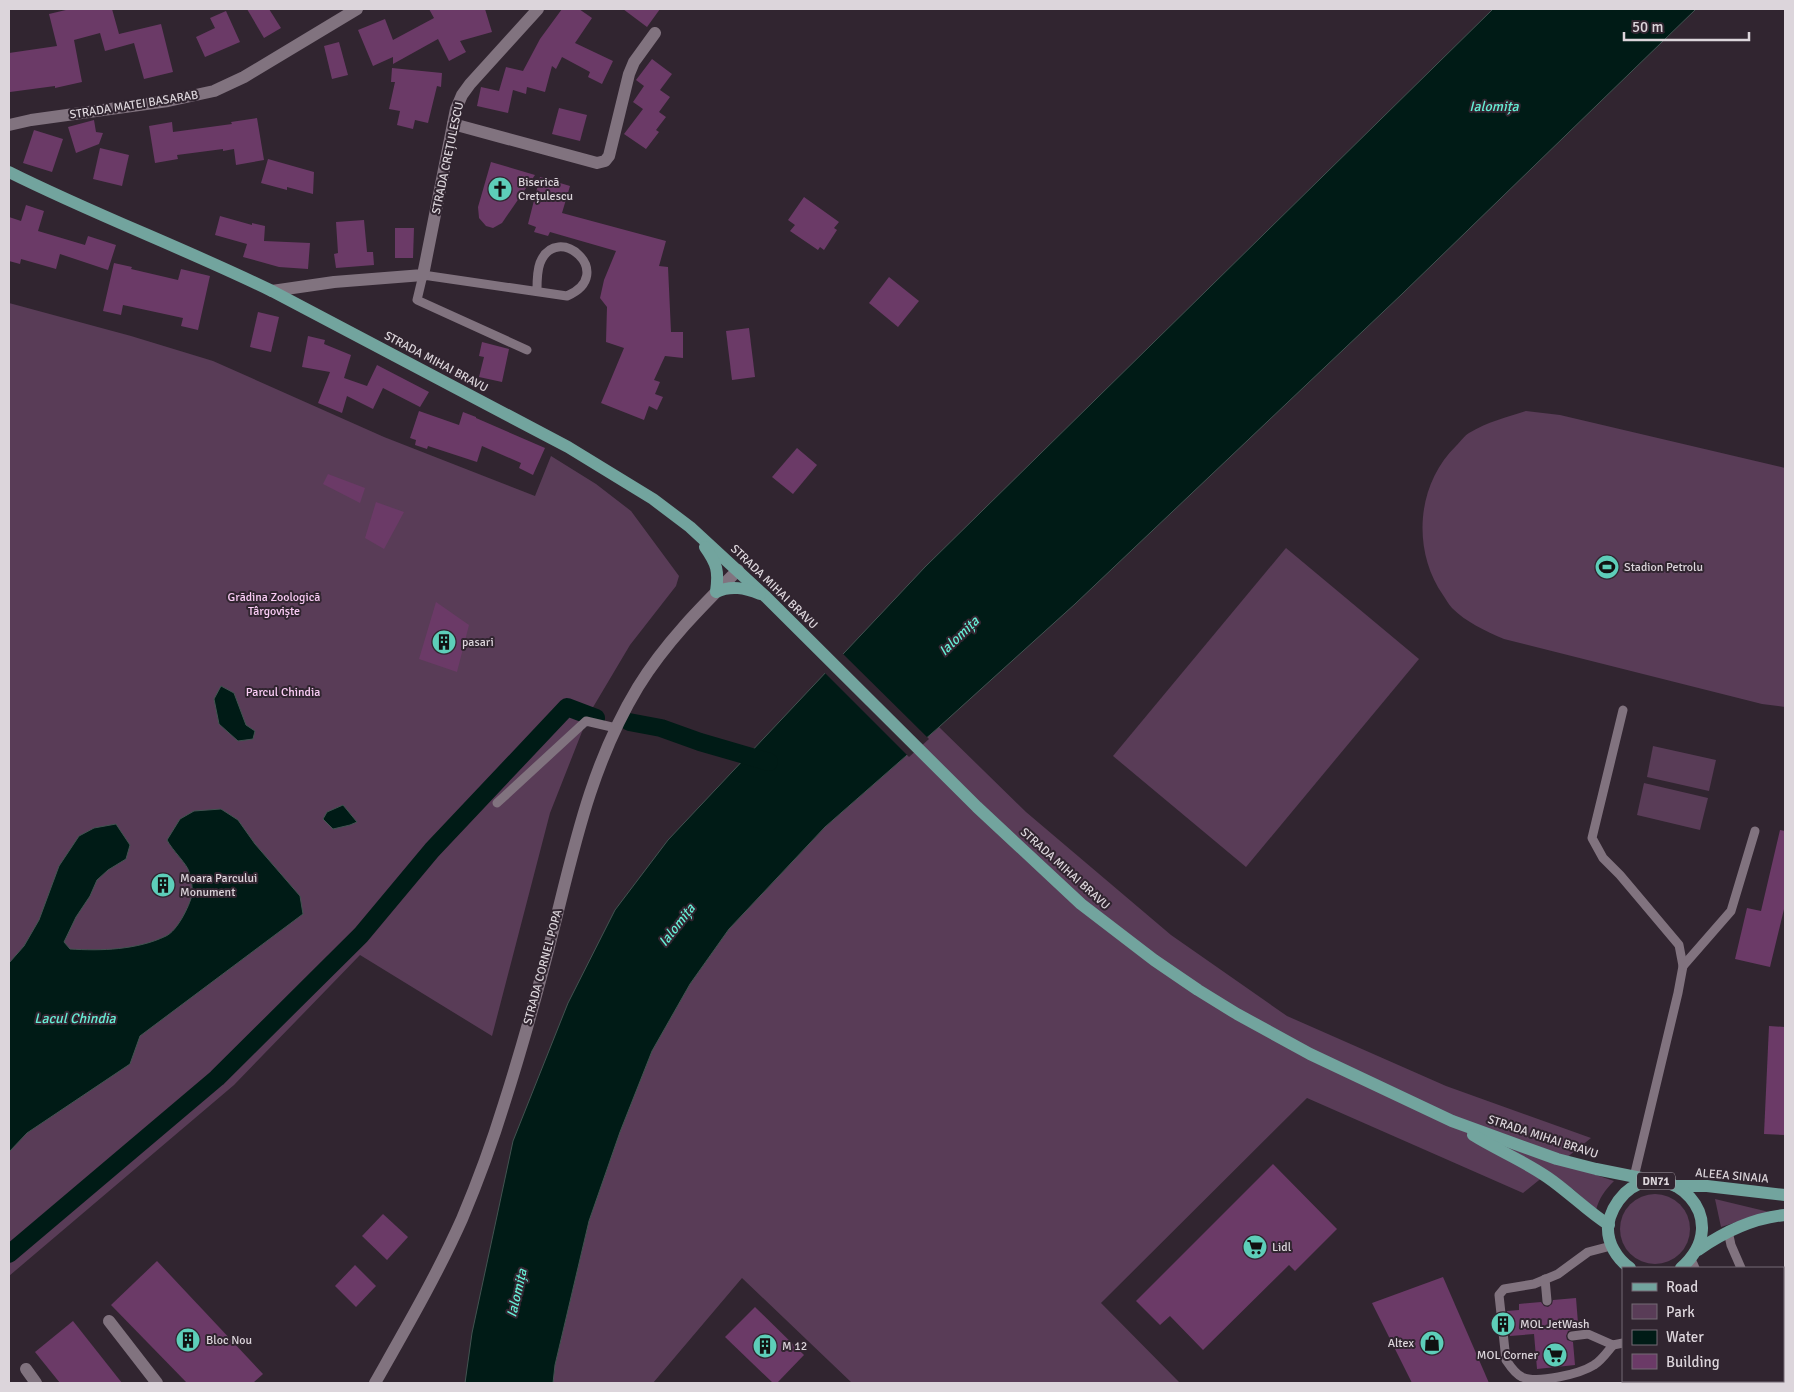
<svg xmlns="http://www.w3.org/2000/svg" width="1794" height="1392" font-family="Signika,sans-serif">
  <rect width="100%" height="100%" fill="#312530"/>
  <!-- green -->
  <g fill="#593c57">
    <polygon points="9,303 131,336 213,361 384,437 535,496 551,456 596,484 631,511 679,576 676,586 630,645 589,714 550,813 492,1036 360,955 234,1085 9,1276"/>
    <path d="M1526 411 1560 415 1785 468V707L1762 704 1504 639C1485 631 1466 622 1452 608 1448 604 1446 599 1443 595 1412 550 1416 485 1456 446 1460 442 1464 436 1469 433 1487 422 1507 417 1526 411Z"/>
    <polygon points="1286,548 1419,659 1246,867 1113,756"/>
    <path d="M939 727 1026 812 1171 935 1287 1016 1446 1086 1591 1138 1560 1163 1614 1181C1605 1190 1599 1198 1596 1210L1574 1190 1549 1172 1523 1193 1307 1098 1101 1303 1180 1383H852L742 1278 653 1383H553L555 1365 589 1221 620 1132 652 1051 690 984 729 929 825 827Z"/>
    <polygon points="1653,746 1716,760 1709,791 1647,777"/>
    <polygon points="1644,783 1708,798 1700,830 1637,815"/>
    <circle cx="1655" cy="1229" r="35"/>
    <polygon points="1715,1199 1769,1212 1721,1227"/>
  </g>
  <!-- water -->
  <g fill="#001b16" stroke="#425351">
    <polygon points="1493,9 1696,9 1402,294 1075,604 939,727 825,827 729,929 690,984 652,1051 620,1132 589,1221 555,1365 553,1383 465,1383 472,1333 513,1141 568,1003 615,910 668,840 925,567"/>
    <polygon points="221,686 234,693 246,725 255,731 253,739 238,741 219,724 214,699"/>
    <polygon points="343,805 357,822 350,825 333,829 323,819 327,812"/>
    <path d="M221 809 238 820 255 844 300 896 303 914 140 1036 130 1064 27 1133 9 1152V963L24 946 39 920 59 866 79 836 94 828 116 824 130 845 126 859 108 870 97 880 90 896 76 917 64 942 70 949C101 951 137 950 166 936 177 931 189 907 192 895 193 888 191 878 189 872 188 865 172 850 167 840L180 819 194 811Z"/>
  </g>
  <!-- pier -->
  <polygon fill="#312530" points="841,652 929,739 909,757 823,671"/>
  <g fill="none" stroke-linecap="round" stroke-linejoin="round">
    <!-- canal -->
    <g stroke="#001b16" stroke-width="18">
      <polyline points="629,722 661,728 700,742 769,762"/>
      <polyline points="9,1254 217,1078 361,935 432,850 567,707 596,718"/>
    </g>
  </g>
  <!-- building -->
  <g fill="#6b3a67">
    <polygon points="70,9 112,9 119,34 161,24 173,72 144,79 134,43 105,51 100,33 74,40 82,82 55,88 55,86 10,92 9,53 57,46 49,14"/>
    <polygon points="247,9 269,9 281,28 264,38"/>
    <polygon points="429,9 485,9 492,32 460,41 466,52 449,61 438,39 393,64 393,57 373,66 358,30 385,19 393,40 434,18"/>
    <polygon points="562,9 579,9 592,18 575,43 613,61 602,84 588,77 590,72 562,57 556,69 552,66 545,92 527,87 526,94 513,90 508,113 477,106 481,87 499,91 506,67 523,71 540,39"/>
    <polygon points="623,9 660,9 647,27"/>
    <polygon points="226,11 240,42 205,57 196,37 215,28 210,18"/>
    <polygon points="339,42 348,75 332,79 324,46"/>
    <polygon points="652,59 672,74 660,90 670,97 659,112 666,117 656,130 659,132 646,149 624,134 643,109 633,102 644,86 636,80"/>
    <polygon points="392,68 442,73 441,87 437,86 428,123 415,120 413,129 397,125 400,111 389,109 395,82 391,82"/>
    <polygon points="559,108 587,115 580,141 552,134"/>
    <polygon points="257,118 264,160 236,165 234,149 223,151 223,149 177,155 178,159 155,163 149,126 172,122 173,132 232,124 231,122"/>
    <polygon points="94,120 96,132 103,133 99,144 76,153 68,127"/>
    <polygon points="34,130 63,139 52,172 23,163"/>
    <polygon points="100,148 129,155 122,186 93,179"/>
    <polygon points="268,159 314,172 313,194 287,187 287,190 261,183"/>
    <polygon points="491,162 535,175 502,223 493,228 486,226 479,218 478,207"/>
    <polygon points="540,177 570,186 562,213 666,241 659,266 668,267 671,332 683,332 683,358 665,356 654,380 660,382 655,394 663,397 657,410 649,406 644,420 601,403 624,348 606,342 607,307 600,298 604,280 616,251 550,232 548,236 534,232 536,227 528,224"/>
    <polygon points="804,197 839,222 834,228 837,230 824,250 820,247 818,250 790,231 795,225 788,220"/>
    <polygon points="26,205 44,211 38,231 85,245 88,236 116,245 108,270 60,254 56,269 21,259 20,264 9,261 9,217 21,221"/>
    <polygon points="220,216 252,225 252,223 265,226 264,241 310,243 308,269 279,267 243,257 247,244 215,235"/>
    <polygon points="364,220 367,252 373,252 374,265 336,268 334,254 338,253 336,222"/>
    <polygon points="395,228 414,228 413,258 395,258"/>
    <polygon points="114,263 132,267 131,269 178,280 181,269 210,276 198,330 181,326 183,318 123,305 121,315 103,311"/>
    <polygon points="889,277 919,301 898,327 869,303"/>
    <polygon points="258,312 279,317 271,352 250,347"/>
    <polygon points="749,328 755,377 732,380 726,331"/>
    <polygon points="308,336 325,340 324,344 351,355 344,378 367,386 377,365 429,392 420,407 383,388 373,409 347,396 342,413 318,403 330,372 302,367"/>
    <polygon points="482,342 509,349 502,382 479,377 484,357 479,356"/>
    <polygon points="419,411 459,425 463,412 476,417 476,418 545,448 533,475 519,468 521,463 482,446 477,462 428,446 427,449 415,445 416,440 410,438"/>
    <polygon points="797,448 817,465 793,494 772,477"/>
    <polygon points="328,474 365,488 360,503 323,484"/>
    <polygon points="376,502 404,512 384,549 365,538"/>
    <polygon points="436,602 469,625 457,672 419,659"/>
    <polygon points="1780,830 1785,831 1785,905 1770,967 1735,959 1747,908 1761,911"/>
    <polygon points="1769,1026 1785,1027 1785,1135 1764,1134"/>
    <polygon points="1273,1164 1337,1229 1295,1271 1289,1265 1203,1350 1170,1316 1160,1325 1136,1301"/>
    <polygon points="383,1214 408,1237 387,1260 362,1236"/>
    <polygon points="157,1261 263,1374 253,1383 187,1383 111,1305"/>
    <polygon points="355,1265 376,1286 356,1307 335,1286"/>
    <polygon points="1443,1277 1489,1383 1412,1383 1372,1303"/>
    <polygon points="1576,1298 1578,1323 1571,1323 1571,1330 1568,1331 1566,1336 1567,1340 1573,1342 1575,1365 1537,1369 1534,1334 1510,1336 1507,1311 1519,1310 1519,1304 1541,1302 1544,1306 1548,1307 1552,1304 1553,1300"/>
    <polygon points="755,1307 804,1355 777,1383 773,1383 725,1337"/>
    <polygon points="73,1321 122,1383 60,1383 35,1352"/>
  </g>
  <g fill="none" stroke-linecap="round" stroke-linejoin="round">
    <!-- lane -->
    <g stroke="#81737f" stroke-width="9">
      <path d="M527 350 417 300 423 275 567 296C618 274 557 220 540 263 537 271 537 281 537 290"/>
      <polyline points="1623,710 1592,838 1603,858 1620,875 1679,945 1683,966 1678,993 1634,1177"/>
      <polyline points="497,803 586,721 616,728"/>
      <polyline points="1683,966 1731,911 1755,831"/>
      <polyline points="1728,1231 1731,1245 1741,1268"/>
      <path d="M1611 1246 1588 1252 1558 1274 1534 1284 1504 1289 1499 1295 1506 1360C1510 1366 1515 1374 1522 1377 1537 1384 1580 1374 1594 1365 1601 1361 1608 1351 1613 1345"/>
      <polyline points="1691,1259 1695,1268"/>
      <polyline points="1545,1279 1547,1301"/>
      <polyline points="1572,1336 1588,1334 1613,1345 1623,1343"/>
    </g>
    <!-- street -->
    <g stroke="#81737f" stroke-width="12">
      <polyline points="453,124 597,163 605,161 609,156 629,74 634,62 655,33"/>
      <polyline points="9,125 31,120 168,101 214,91 244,77 357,9"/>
      <polyline points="272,291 334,282 423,275 456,109 462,95 470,84 538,9"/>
      <polyline points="109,1321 157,1383"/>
      <polyline points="26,1369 36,1383"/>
    </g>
    <!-- secondary -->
    <path stroke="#81737f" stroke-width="12" d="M375 1383C405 1330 437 1275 462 1219 478 1181 492 1143 504 1104 521 1051 536 997 550 943 573 853 589 768 638 687 665 643 701 607 738 570"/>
    <!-- primary -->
    <g stroke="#72a49e" stroke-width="12">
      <path d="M9 172C95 215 186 249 272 291L568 447 653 499 690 527 766 597 977 807 1081 904 1154 960 1198 990 1237 1014 1310 1054 1452 1121 1557 1159 1596 1169 1656 1181"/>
      <path d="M705 547C717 564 719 571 716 592 731 585 745 588 760 594"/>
      <path d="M1473 1135C1497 1150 1524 1161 1547 1177 1569 1192 1587 1211 1609 1225"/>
      <polyline points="1676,1186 1707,1186 1785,1195"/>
      <path d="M1698 1250C1724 1232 1753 1218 1785 1215"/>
      <path d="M1630 1268C1617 1259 1607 1243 1608 1226 1610 1212 1616 1202 1625 1193 1668 1154 1737 1219 1681 1268"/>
      <polyline points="1669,1381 1670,1383"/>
    </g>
  </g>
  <!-- icons -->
  <defs>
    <symbol id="church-disc" viewBox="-11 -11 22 22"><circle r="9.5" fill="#5dceb9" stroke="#312530"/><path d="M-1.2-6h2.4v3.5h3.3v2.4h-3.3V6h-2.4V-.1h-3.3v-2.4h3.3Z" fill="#111"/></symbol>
    <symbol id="stadium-disc" viewBox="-11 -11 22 22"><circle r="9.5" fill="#5dceb9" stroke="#312530"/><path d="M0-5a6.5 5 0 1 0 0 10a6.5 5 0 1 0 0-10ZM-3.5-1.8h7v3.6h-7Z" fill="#111"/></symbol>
    <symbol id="building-disc" viewBox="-11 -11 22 22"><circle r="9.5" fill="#5dceb9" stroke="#312530"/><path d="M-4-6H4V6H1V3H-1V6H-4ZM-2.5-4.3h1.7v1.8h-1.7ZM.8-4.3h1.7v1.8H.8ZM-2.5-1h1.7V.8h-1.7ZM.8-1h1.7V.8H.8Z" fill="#111"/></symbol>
    <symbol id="supermarket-disc" viewBox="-11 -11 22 22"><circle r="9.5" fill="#5dceb9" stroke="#312530"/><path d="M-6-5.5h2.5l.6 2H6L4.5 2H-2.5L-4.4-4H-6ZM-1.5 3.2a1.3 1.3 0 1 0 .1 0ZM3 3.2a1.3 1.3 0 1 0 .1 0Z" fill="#111"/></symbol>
    <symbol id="shop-disc" viewBox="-11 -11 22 22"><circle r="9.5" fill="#5dceb9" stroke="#312530"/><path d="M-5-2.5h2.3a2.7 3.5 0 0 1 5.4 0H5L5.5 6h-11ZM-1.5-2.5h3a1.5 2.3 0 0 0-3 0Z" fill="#111"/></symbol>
  </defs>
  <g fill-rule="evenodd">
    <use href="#church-disc" x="486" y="175" width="28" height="28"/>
    <use href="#stadium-disc" x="1593" y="553" width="28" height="28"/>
    <use href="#building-disc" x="430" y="628" width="28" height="28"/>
    <use href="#building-disc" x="149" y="871" width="28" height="28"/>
    <use href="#supermarket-disc" x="1241" y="1233" width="28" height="28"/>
    <use href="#building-disc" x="1489" y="1310" width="28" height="28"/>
    <use href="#building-disc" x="174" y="1326" width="28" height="28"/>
    <use href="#shop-disc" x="1418" y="1329" width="28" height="28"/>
    <use href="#building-disc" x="751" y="1332" width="28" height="28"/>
    <use href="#supermarket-disc" x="1541" y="1341" width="28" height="28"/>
  </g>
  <g text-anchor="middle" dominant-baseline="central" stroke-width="4" stroke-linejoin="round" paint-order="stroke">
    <!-- shield labels -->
    <rect fill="#312530" stroke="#a9a0a8" stroke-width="1" x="1637" y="1172.5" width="38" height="17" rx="4"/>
    <g font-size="11" font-weight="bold" fill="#dcd5db">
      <text x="1656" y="1181">DN71</text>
    </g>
    <!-- street labels -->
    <g font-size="12" fill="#dcd5db" stroke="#312530">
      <text transform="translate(134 105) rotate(-9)">STRADA MATEI BASARAB</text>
      <text transform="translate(448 158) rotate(-78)">STRADA CREȚULESCU</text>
      <text transform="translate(436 362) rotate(28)">STRADA MIHAI BRAVU</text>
      <text transform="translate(774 587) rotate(44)">STRADA MIHAI BRAVU</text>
      <text transform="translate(1065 869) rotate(42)">STRADA MIHAI BRAVU</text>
      <text transform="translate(543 967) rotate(-75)">STRADA CORNEL POPA</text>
      <text transform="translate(1543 1137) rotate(18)">STRADA MIHAI BRAVU</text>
      <text transform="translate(1732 1176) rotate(5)">ALEEA SINAIA</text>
    </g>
    <!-- poi labels -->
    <g font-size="12" fill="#dcd5db" stroke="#312530" text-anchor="start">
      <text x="518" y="182">Biserică<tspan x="518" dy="14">Crețulescu</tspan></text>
      <text x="1624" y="567">Stadion Petrolu</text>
      <text x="462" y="642">pasari</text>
      <text x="180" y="878">Moara Parcului<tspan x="180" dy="14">Monument</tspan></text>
      <text x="1272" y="1247">Lidl</text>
      <text x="1520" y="1324">MOL JetWash</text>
      <text x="206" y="1340">Bloc Nou</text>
      <text x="1414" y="1343" text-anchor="end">Altex</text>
      <text x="782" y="1346">M 12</text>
      <text x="1538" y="1355" text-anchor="end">MOL Corner</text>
    </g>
    <!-- park labels -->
    <g font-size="12" fill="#faccf5" stroke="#312530">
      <text x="274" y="597">Grădina Zoologică<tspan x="274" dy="14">Târgoviște</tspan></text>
      <text x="283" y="692">Parcul Chindia</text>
    </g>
    <!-- water labels -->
    <g font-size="14" font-style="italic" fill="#66edd5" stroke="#312530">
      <text x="1494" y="106">Ialomița</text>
      <text transform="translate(959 636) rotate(-44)">Ialomița</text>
      <text transform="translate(677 925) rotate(-52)">Ialomița</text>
      <text x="75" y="1018">Lacul Chindia</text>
      <text transform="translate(517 1293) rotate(-77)">Ialomița</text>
    </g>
  </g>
  <!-- border -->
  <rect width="1794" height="1392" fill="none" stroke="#dcd5db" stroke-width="20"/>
  <!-- legend -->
  <rect x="1622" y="1267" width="162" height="115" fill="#312530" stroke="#756b74"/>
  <rect x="1632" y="1283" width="25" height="8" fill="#72a49e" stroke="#756b74"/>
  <text x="1666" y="1292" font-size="15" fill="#dcd5db">Road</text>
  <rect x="1632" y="1304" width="25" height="15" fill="#593c57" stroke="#756b74"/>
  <text x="1666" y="1317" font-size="15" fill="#dcd5db">Park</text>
  <rect x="1632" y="1330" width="25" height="15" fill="#001b16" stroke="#756b74"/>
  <text x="1666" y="1342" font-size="15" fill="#dcd5db">Water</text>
  <rect x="1632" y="1354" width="25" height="15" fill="#6b3a67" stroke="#756b74"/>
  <text x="1666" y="1367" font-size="15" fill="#dcd5db">Building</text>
  <!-- scale -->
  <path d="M1624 32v8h125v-8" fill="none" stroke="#dcd5db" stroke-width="2.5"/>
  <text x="1632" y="32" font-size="15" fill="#dcd5db" stroke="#312530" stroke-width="4" paint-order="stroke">50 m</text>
</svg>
